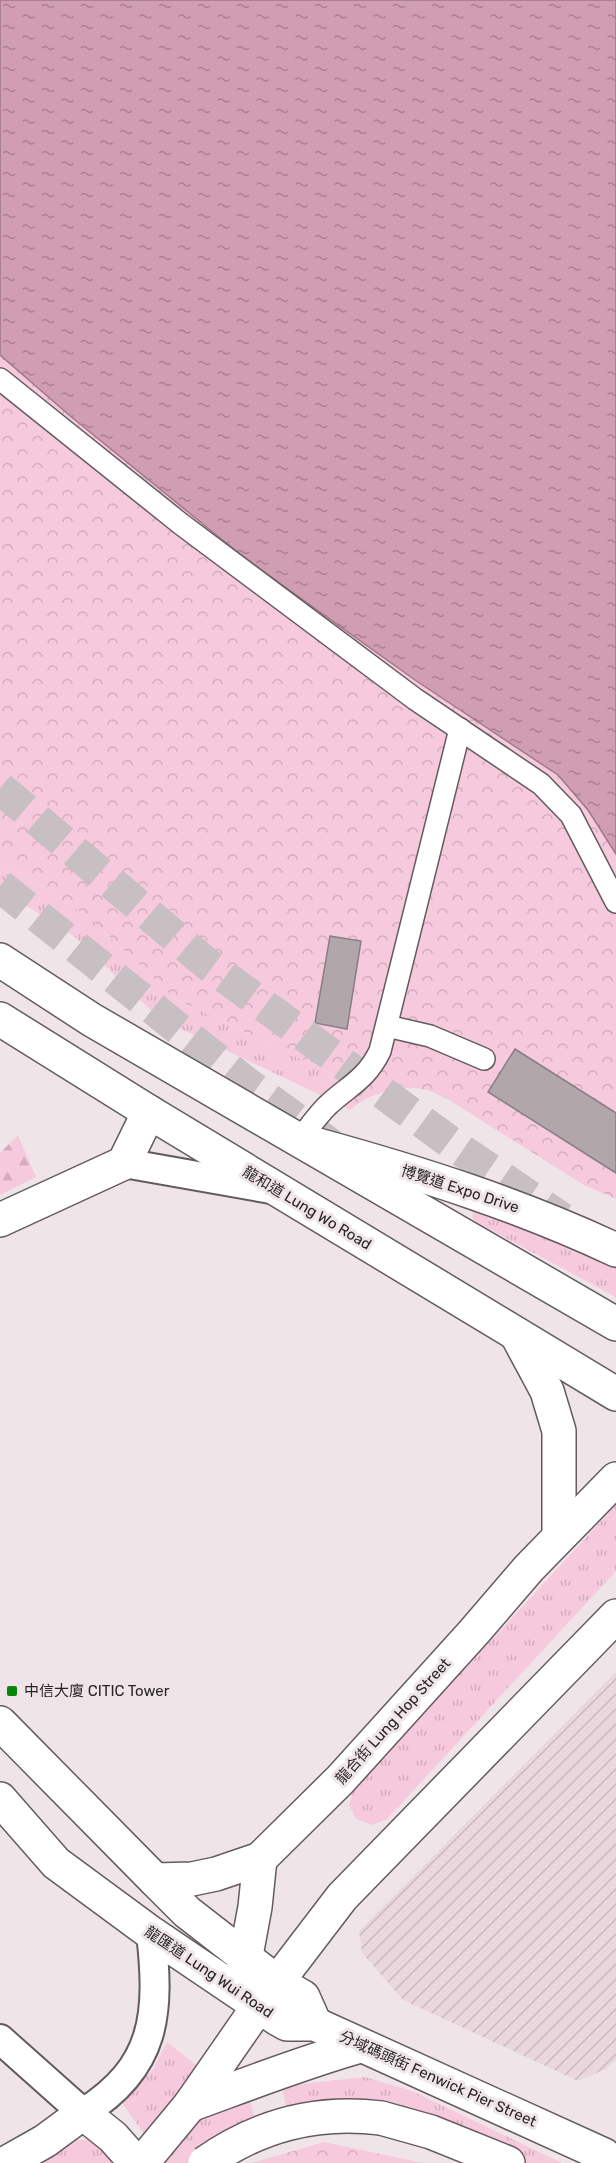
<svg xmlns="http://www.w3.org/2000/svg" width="616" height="2163" font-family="Rubik,'Noto Sans TC',sans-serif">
  <defs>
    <pattern id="industrial-furrows" width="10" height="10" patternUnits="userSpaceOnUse" patternTransform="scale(1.5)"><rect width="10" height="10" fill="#ead7de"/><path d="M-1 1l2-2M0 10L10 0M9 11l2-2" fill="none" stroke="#c9b8be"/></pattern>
    <pattern id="grass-tufts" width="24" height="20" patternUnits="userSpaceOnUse" patternTransform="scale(1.5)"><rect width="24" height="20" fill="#f6cadc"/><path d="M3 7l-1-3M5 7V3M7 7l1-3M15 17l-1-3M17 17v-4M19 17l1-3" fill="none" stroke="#d3adbd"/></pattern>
    <pattern id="forest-firs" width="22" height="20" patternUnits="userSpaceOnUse" patternTransform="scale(1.5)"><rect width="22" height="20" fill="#f6cadc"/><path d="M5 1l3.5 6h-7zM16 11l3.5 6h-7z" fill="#d3adbd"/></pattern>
    <pattern id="park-crowns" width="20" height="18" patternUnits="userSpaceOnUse" patternTransform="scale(1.5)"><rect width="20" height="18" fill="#f6cadc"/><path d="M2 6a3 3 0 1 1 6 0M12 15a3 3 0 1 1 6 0" fill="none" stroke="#d3adbd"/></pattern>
    <pattern id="water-ripples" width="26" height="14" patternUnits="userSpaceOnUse" patternTransform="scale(1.5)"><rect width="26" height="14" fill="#d09db2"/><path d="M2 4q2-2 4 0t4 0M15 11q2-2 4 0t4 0" fill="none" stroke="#a98091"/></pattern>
  </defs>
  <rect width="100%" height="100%" fill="#efe5e9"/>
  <!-- industrial -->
  <polygon fill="url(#industrial-furrows)" points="616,1672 616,2060 606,2069 578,2081 403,2000 362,1953 359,1931"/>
  <!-- grass -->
  <g fill="url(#grass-tufts)">
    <polygon points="7,864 90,918 174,998 334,1075 316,1093 160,1019 75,937 0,889 0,874"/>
    <polygon points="474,1209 616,1264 616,1297 476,1222 472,1217"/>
    <polygon points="616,1505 616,1571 387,1819 372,1825 356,1819 349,1805 354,1789"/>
    <polygon points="167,2042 201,2069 147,2138 122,2103 153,2069"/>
    <polygon points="365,2077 412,2091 562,2163 488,2163 451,2147 352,2132 286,2108 282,2086"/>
    <polygon points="249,2098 255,2119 221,2163 160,2163 197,2113"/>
    <polygon points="100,2139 117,2163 33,2163 67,2141"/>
  </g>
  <!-- forest -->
  <polygon fill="url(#forest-firs)" points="18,1135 36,1177 0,1195 0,1153"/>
  <!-- park -->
  <g fill="url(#park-crowns)">
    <path d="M0 355 69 415 247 560 415 680 558 775 588 810 616 854V1199L584 1185 449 1100C442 1097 434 1092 427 1090 403 1084 368 1093 350 1110L316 1093 334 1075 174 998 90 918 7 864 0 874Z"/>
    <polygon points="324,2142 423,2163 251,2163"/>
  </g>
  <!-- water -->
  <polygon fill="url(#water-ripples)" stroke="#9e7988" stroke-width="1.5" points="0,0 616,0 616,854 588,810 558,775 415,680 247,560 69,415 0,355"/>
  <!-- building -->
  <g fill="#b1a7ab" stroke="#897f83" stroke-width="1.5">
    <polygon points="330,936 361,941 347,1029 315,1023"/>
    <polygon points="515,1049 616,1113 616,1173 488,1092"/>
  </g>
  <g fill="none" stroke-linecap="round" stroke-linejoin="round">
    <!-- trunk-tunnel -->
    <g stroke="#c7bfc2" stroke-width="33" stroke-dasharray="33 16" stroke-linecap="butt">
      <polyline points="0,788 206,963 458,1148 562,1219"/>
      <polyline points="0,886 245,1082 331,1145"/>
    </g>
    <defs>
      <g id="pedestrian">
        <polyline points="0,379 181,524 415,699 541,784 571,815 616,902"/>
        <polyline points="387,1026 430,1036 484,1059"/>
        <path d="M299 1140C308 1129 317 1116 327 1106 348 1086 366 1080 380 1051L460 729"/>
      </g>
      <g id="minor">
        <polyline points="124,1163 271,1189"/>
        <path d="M0 2039 83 2113C157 2067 160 2013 151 1933"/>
      </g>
      <g id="tertiary">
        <path d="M318 1145C420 1173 520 1205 616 1250"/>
        <polyline points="0,1220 124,1163 149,1112"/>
        <polyline points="0,1799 56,1863 151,1933 278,2019 287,2024 315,2024 604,2155"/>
        <polyline points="155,1880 187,1912 277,1982 303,1997 315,2024"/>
        <polyline points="242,1977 255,1907 260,1859"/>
        <polyline points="6,2163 45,2141 83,2113"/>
      </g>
      <g id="secondary">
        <polyline points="0,1019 149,1112 616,1394"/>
        <polyline points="518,1337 547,1391 559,1431 559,1536"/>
        <polyline points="0,1723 155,1880 192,1879 216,1874 260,1859 340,1780 474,1632 529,1568 616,1479"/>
      </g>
      <g id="primary">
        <polyline points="0,960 92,1020 616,1324"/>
        <path d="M190 2105C245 2085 301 2063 357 2047"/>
        <polyline points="83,2113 113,2137 136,2163"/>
        <polyline points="142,2163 190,2105 258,2007 342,1897 616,1616"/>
      </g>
      <polyline id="trunk" points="381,2118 431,2132 508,2163"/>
    </defs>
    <!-- pedestrian casing -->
    <use href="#pedestrian" stroke="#645b5e" stroke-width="24"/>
    <!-- minor casing -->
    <use href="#minor" stroke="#645b5e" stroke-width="32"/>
    <!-- tertiary casing -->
    <use href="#tertiary" stroke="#645b5e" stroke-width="36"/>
    <!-- secondary casing -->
    <use href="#secondary" stroke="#645b5e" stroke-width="36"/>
    <!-- primary casing -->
    <use href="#primary" stroke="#645b5e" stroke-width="36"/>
    <!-- trunk casing -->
    <use href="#trunk" stroke="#645b5e" stroke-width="36"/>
    <!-- pedestrian -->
    <use href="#pedestrian" stroke="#fff" stroke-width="21"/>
    <!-- minor -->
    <use href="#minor" stroke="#fff" stroke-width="28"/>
    <!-- tertiary -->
    <use href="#tertiary" stroke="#fff" stroke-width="33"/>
    <!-- secondary -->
    <use href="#secondary" stroke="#fff" stroke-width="33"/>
    <!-- primary -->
    <use href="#primary" stroke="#fff" stroke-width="33"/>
    <!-- trunk -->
    <use href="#trunk" stroke="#fff" stroke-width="33"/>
    <defs>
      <path id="trunk-bridge" d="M205 2163C259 2125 316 2110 381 2118"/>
    </defs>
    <!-- trunk-bridge casing -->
    <use href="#trunk-bridge" stroke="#645b5e" stroke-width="36" stroke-linecap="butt"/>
    <!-- trunk-bridge -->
    <use href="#trunk-bridge" stroke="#fff" stroke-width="33"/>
  </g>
  <!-- markers -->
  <rect fill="#058505" stroke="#efe5e9" stroke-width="2" x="6" y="1685" width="12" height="12" rx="3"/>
  <g text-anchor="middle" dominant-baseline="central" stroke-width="6" stroke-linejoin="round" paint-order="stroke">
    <!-- street labels -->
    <g font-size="15" fill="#292526" stroke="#efe5e9">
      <text transform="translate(460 1189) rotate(18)">博覽道 Expo Drive</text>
      <text transform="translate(307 1208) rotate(31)">龍和道 Lung Wo Road</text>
      <text transform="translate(393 1721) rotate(-48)">龍合街 Lung Hop Street</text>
      <text transform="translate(209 1972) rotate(34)">龍匯道 Lung Wui Road</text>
      <text transform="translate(438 2079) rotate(24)">分域碼頭街 Fenwick Pier Street</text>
    </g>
    <!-- poi labels -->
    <g font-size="15" fill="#292526" stroke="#efe5e9" text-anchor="start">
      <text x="24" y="1691">中信大廈 CITIC Tower</text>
    </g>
  </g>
</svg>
